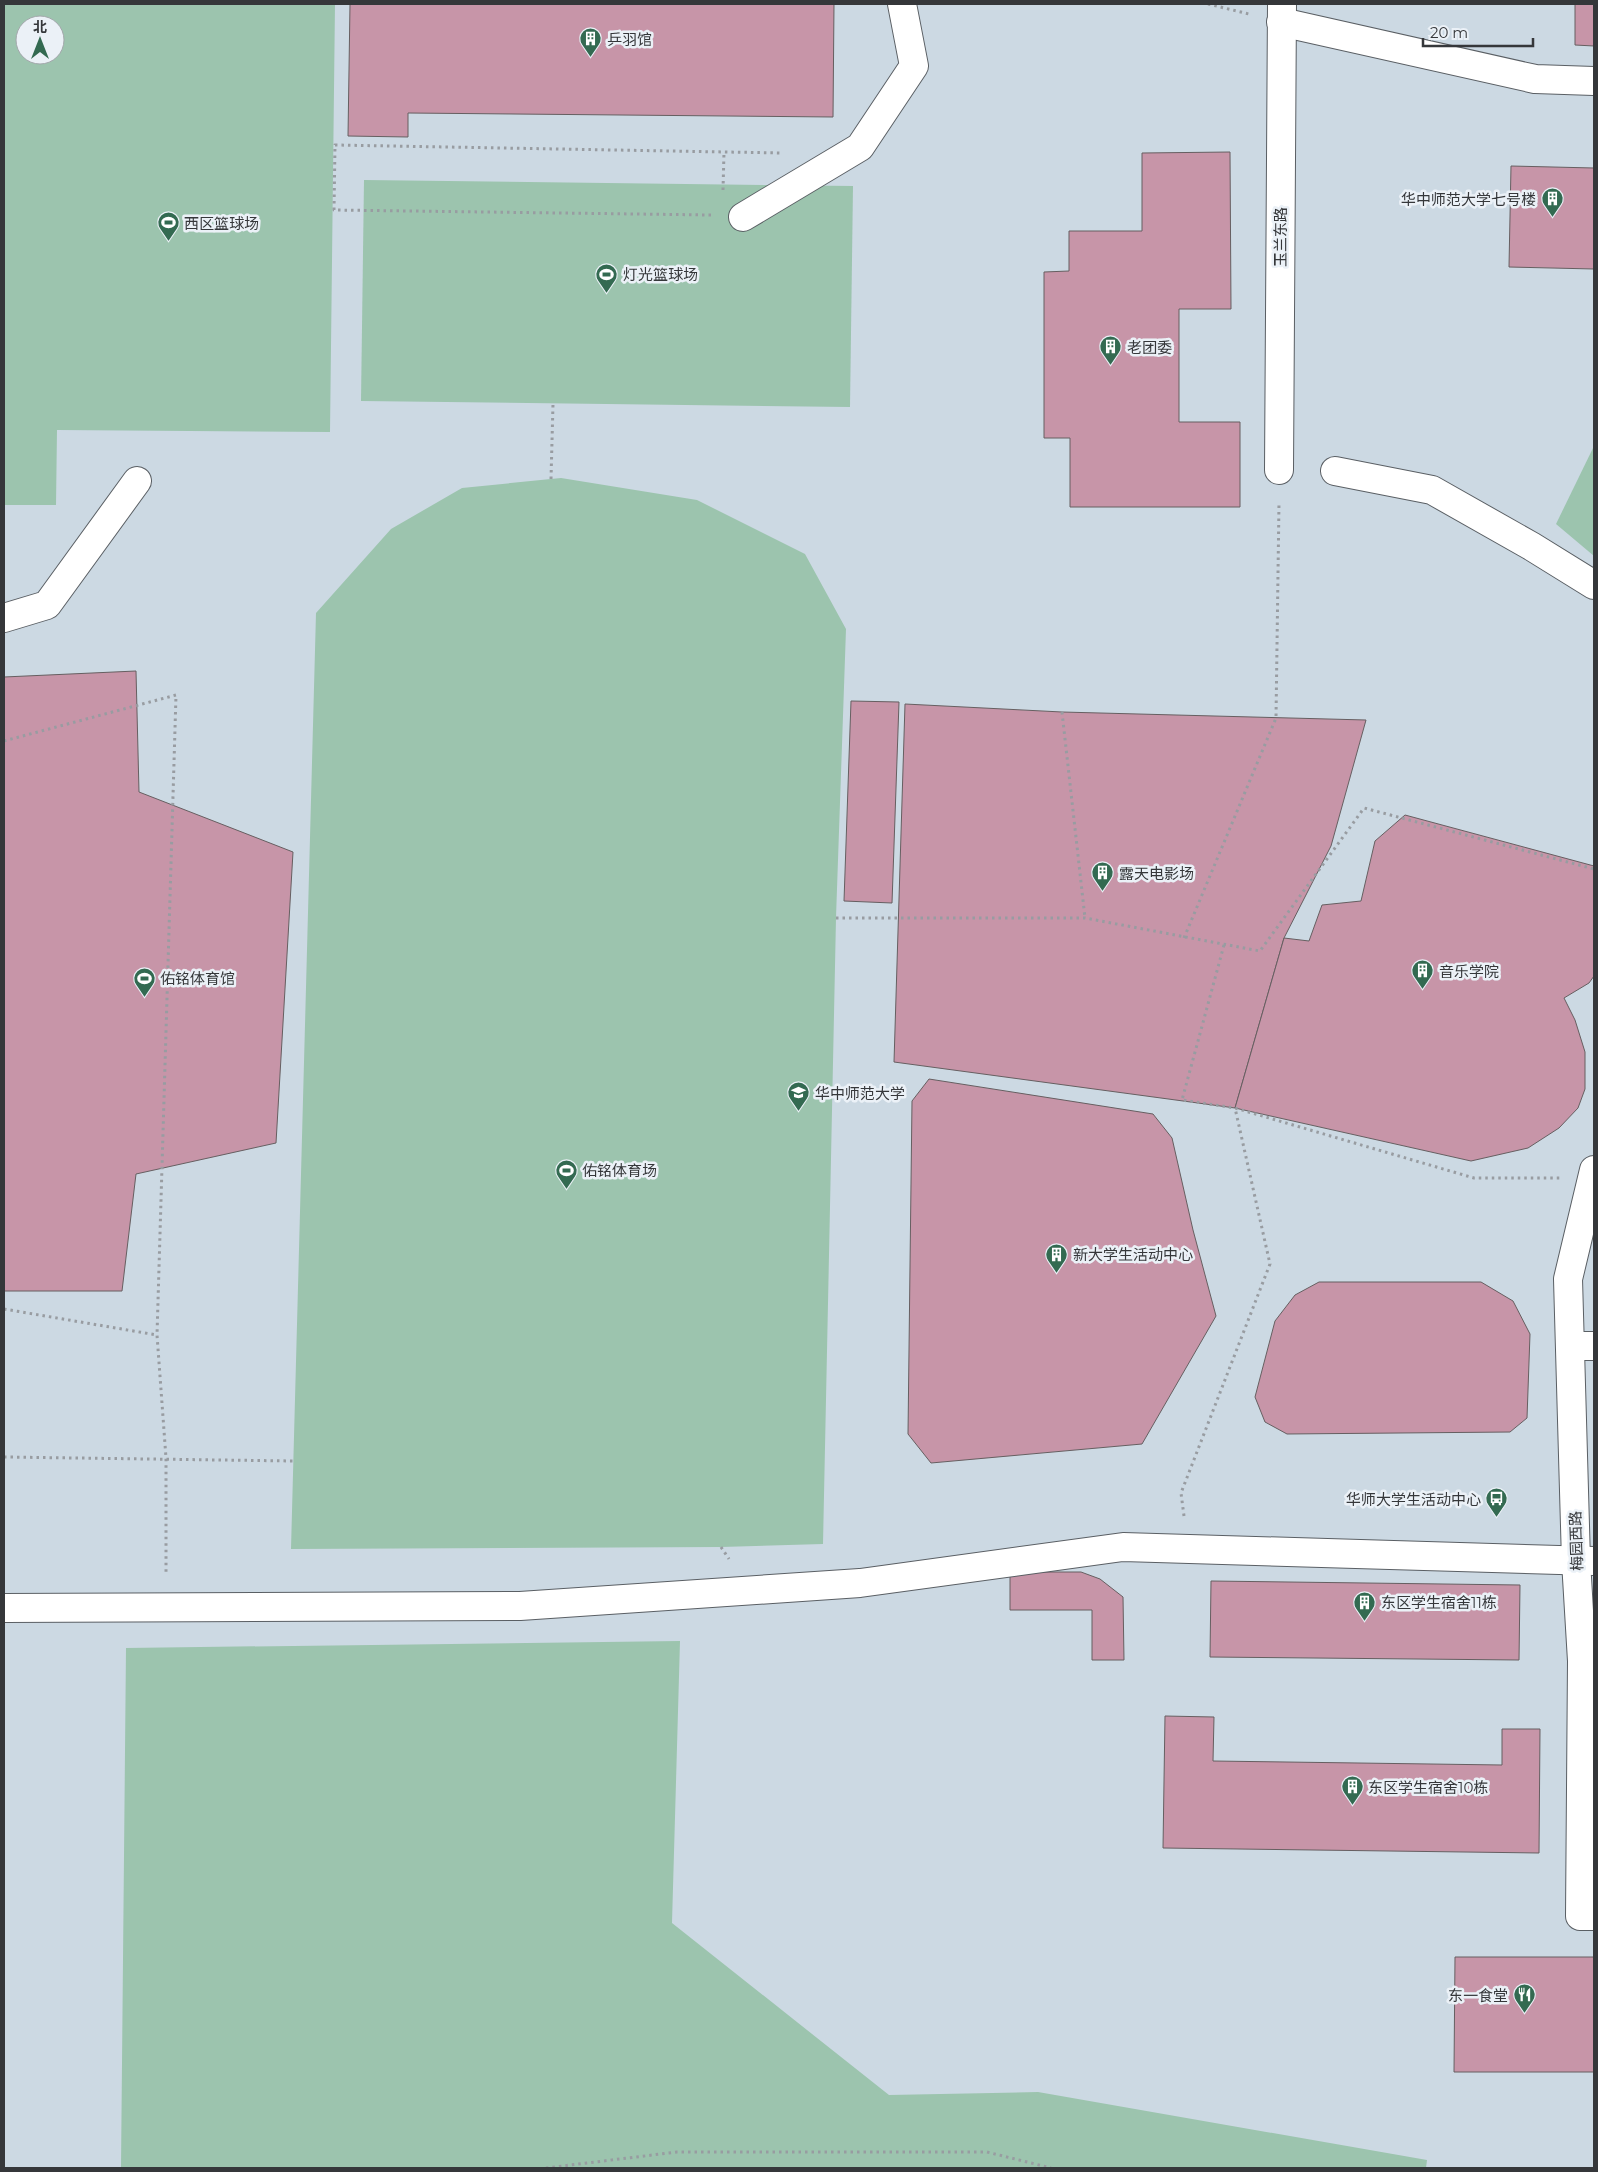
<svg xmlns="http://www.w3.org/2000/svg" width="1598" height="2172" font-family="Montserrat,'Noto Sans SC',sans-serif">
  <rect width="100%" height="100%" fill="#dee4ea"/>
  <!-- built -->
  <path fill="#ccd9e3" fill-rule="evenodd" d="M4 4H1594V2168H4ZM25 25H55V55H25Z"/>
  <!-- green -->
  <g fill="#9cc4ae" fill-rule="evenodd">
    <path d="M4 4H335L330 432 57 430 56 505H4ZM25 25H55V55H25Z"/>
    <polygon points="364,180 853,186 850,407 361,401"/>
    <polygon points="1594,446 1594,556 1556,524"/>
    <polygon points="561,478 697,500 805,554 846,629 836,918 823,1544 721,1547 291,1549 316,613 391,529 462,488"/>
    <polygon points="680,1641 672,1923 889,2095 1038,2092 1427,2160 1426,2168 121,2168 126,1648"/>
  </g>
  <!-- building -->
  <g fill="#c795a8" stroke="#665f61">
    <polygon points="350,4 834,4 833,117 408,113 408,137 348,136"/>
    <polygon points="1575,4 1594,4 1594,46 1575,45"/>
    <polygon points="1230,152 1231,309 1179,309 1179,422 1240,422 1240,507 1070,507 1070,438 1044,438 1044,272 1069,271 1069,231 1142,231 1142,153"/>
    <polygon points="1511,166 1594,168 1594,269 1509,267"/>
    <polygon points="136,671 139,792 293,852 276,1143 136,1174 122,1291 4,1291 4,677"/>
    <polygon points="851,701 899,702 892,903 844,901"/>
    <polygon points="905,704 1062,712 1366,720 1331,846 1284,938 1235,1108 894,1062"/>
    <polygon points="1405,815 1594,866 1594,976 1589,983 1564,998 1575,1020 1585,1052 1585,1089 1578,1108 1559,1128 1528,1148 1471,1161 1235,1108 1284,938 1309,941 1322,905 1361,901 1375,841"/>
    <polygon points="929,1079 1153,1114 1172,1138 1193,1230 1216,1316 1142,1444 931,1463 908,1434 912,1101"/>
    <polygon points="1319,1282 1481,1282 1513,1301 1530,1334 1527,1418 1510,1432 1287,1434 1265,1422 1255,1397 1275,1321 1295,1295"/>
    <polygon points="1010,1572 1081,1572 1100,1579 1123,1597 1124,1660 1092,1660 1092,1610 1010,1610"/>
    <polygon points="1211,1581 1520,1585 1519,1660 1210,1657"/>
    <polygon points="1165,1716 1214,1717 1213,1761 1502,1765 1502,1729 1540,1729 1539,1853 1163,1848"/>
    <polygon points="1455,1957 1594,1957 1594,2072 1454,2072"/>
  </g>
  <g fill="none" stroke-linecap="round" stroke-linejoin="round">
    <defs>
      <g id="street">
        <polyline points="1281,22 1535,79 1594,81"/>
        <polyline points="743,217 860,147 914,66 902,4"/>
        <polyline points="1279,470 1282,4"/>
        <polyline points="1335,471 1432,490 1531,546 1594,585"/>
        <polyline points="4,618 47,605 137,481"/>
        <polyline points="1594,1170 1568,1279 1576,1561 1582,1661 1580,1916 1594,1916"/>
        <polyline points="1570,1346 1594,1346"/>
        <polyline points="4,1608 520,1606 860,1583 1123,1547 1594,1561"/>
      </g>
    </defs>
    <!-- street casing -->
    <use href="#street" stroke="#5a5f64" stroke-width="30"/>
    <!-- path -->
    <g stroke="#989ca1" stroke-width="3" stroke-dasharray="2.5 4" stroke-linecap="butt">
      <polyline points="1208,4 1249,14"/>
      <polyline points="723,190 724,152"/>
      <polyline points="711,215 334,210 335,145 782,153"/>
      <polyline points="551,479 553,404"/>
      <polyline points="1062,712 1085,918"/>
      <polyline points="4,741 176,695 157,1335 166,1458 166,1574"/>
      <polyline points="836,918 1085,918 1260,951 1364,808 1594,869"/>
      <polyline points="1184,938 1276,718 1279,502"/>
      <polyline points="1224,945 1182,1100 1235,1108 1474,1178 1560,1178"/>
      <polyline points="4,1309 157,1335"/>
      <polyline points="4,1457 293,1461"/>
      <polyline points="1184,1516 1181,1493 1270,1264 1235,1108"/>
      <polyline points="721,1547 729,1559"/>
      <polyline points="546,2168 677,2152 987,2152 1051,2168"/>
    </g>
    <!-- street -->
    <use href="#street" stroke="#fff" stroke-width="28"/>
  </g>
  <!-- icons -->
  <defs>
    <symbol id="building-pin" viewBox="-11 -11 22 30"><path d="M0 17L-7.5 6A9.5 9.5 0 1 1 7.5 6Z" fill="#336a51" stroke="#ebf1f7"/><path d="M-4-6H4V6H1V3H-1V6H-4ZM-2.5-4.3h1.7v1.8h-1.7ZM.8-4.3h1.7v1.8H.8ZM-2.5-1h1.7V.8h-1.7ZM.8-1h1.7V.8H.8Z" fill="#fff"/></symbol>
    <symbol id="stadium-pin" viewBox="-11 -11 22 30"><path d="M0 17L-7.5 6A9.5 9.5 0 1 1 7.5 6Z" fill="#336a51" stroke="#ebf1f7"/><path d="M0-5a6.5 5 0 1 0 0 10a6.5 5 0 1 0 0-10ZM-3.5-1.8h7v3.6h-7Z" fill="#fff"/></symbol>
    <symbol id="university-pin" viewBox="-11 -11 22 30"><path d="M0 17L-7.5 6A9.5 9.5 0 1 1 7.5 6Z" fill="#336a51" stroke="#ebf1f7"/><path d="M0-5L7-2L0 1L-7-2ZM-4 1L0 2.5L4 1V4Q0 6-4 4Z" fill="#fff"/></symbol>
    <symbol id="bus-pin" viewBox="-11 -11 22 30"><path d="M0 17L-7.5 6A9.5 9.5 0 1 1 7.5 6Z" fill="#336a51" stroke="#ebf1f7"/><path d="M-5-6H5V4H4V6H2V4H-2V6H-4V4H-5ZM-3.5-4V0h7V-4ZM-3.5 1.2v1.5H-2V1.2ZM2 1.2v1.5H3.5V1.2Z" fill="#fff"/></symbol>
    <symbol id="restaurant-pin" viewBox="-11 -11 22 30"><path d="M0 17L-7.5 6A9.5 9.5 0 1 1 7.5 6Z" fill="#336a51" stroke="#ebf1f7"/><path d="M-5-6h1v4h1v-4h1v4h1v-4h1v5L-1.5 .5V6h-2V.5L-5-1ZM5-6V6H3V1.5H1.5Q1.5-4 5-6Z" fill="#fff"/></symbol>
  </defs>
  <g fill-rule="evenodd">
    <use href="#building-pin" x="578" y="26" width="25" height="34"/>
    <use href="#building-pin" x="1540" y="186" width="25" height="34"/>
    <use href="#stadium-pin" x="156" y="210" width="25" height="34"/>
    <use href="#stadium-pin" x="594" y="262" width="25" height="34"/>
    <use href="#building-pin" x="1098" y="334" width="25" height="34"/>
    <use href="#building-pin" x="1090" y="860" width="25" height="34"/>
    <use href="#building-pin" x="1410" y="958" width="25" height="34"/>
    <use href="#stadium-pin" x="132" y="966" width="25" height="34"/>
    <use href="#university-pin" x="786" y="1080" width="25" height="34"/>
    <use href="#stadium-pin" x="554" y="1158" width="25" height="34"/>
    <use href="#building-pin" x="1044" y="1242" width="25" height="34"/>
    <use href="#bus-pin" x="1484" y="1486" width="25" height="34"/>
    <use href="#building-pin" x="1352" y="1590" width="25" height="34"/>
    <use href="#building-pin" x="1340" y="1774" width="25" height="34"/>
    <use href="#restaurant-pin" x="1512" y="1982" width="25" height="34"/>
  </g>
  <g text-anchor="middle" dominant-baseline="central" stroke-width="5" stroke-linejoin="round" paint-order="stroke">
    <!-- poi labels -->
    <g font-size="15" fill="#35373a" stroke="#ebf1f7" text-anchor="start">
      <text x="607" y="39">乒羽馆</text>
      <text x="1536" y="199" text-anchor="end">华中师范大学七号楼</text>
      <text x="184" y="223">西区篮球场</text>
      <text x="623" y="274">灯光篮球场</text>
      <text x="1127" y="347">老团委</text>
      <text x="1119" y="873">露天电影场</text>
      <text x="1439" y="971">音乐学院</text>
      <text x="160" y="978">佑铭体育馆</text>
      <text x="815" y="1093">华中师范大学</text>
      <text x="582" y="1170">佑铭体育场</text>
      <text x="1073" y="1254">新大学生活动中心</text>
      <text x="1481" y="1499" text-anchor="end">华师大学生活动中心</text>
      <text x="1381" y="1602">东区学生宿舍11栋</text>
      <text x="1368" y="1787">东区学生宿舍10栋</text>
      <text x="1508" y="1995" text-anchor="end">东一食堂</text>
    </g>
    <!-- street labels -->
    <g font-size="15" fill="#35373a" stroke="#ebf1f7">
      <text transform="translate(1280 237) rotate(-90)">玉兰东路</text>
      <text transform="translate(1576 1541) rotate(-92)">梅园西路</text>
    </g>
  </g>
  <!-- border -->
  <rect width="1598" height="2172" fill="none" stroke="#35373a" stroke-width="10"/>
  <!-- north arrow -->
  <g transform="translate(40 40)"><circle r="24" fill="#ebf1f7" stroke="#a2a7ab"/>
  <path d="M0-4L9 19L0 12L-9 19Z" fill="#336a51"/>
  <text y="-8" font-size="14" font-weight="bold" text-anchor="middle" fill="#35373a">北</text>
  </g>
  <!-- scale -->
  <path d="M1423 38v8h110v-8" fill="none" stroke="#35373a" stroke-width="2.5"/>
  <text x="1430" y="38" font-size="15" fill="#35373a" stroke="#ebf1f7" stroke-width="4" paint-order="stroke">20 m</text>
</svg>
